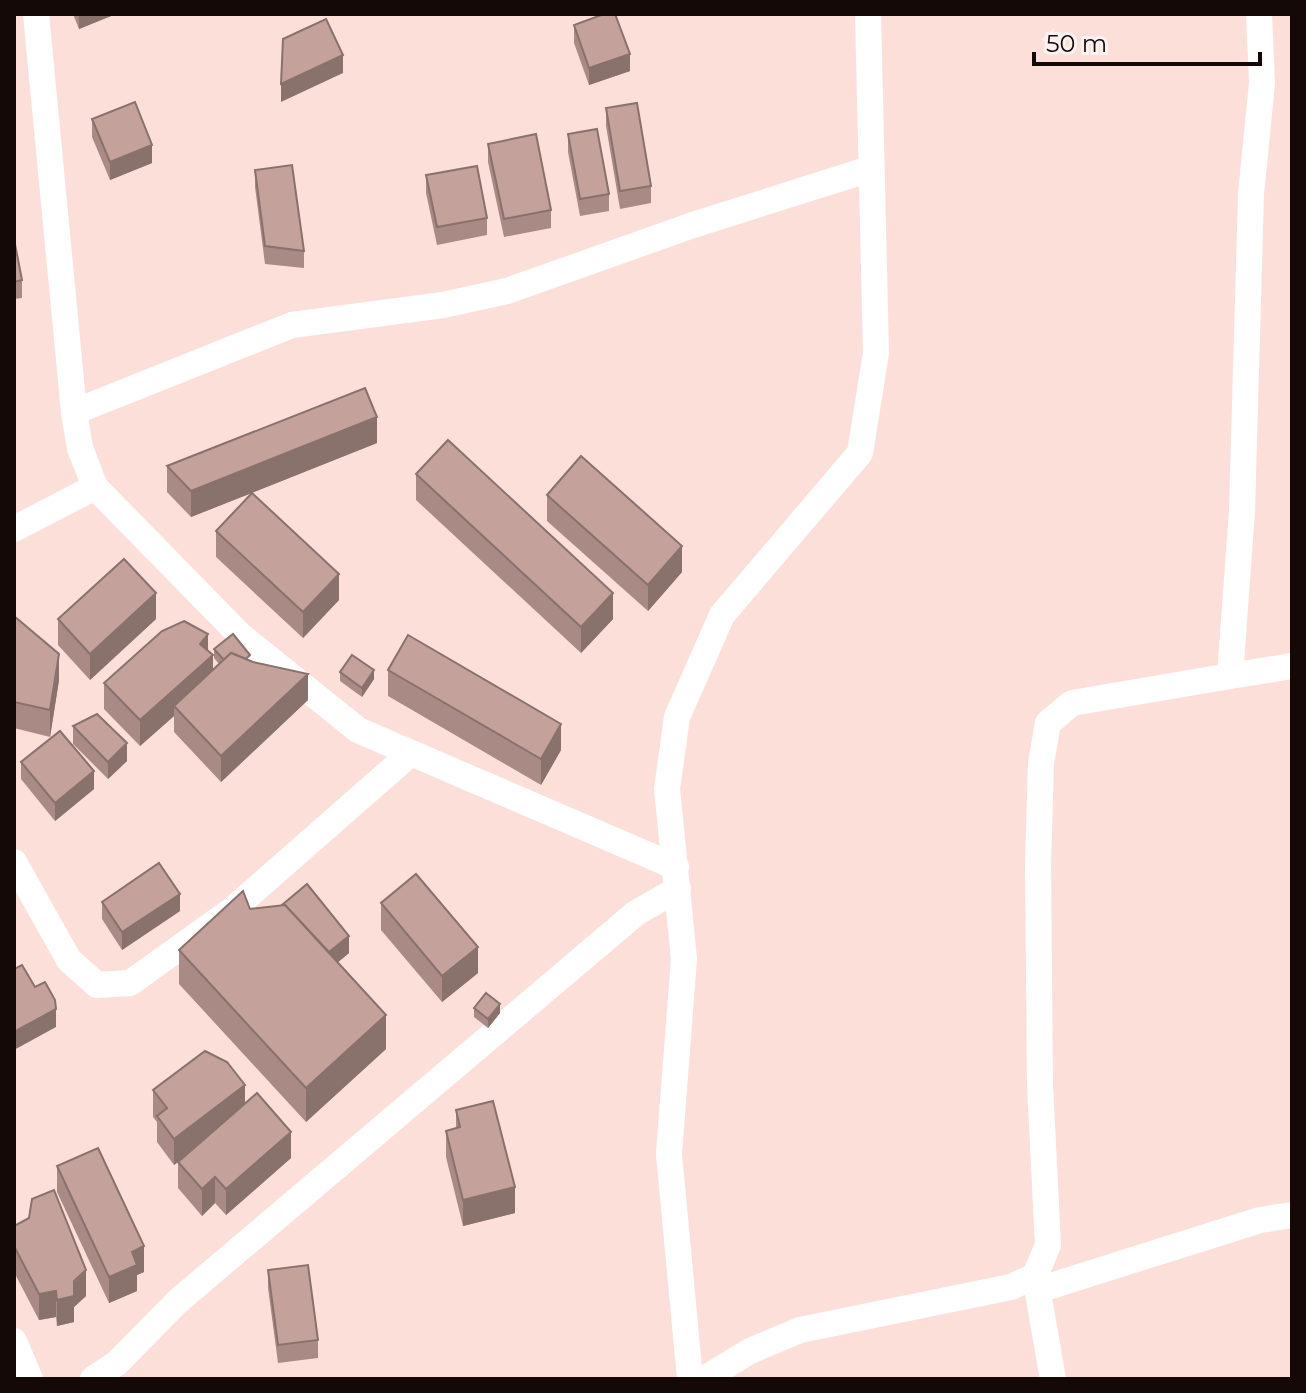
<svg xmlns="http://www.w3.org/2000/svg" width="1306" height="1393" font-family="Montserrat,sans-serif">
  <rect width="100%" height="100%" fill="#fddfda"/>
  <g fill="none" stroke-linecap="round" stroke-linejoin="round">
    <!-- street -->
    <g stroke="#fff" stroke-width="26">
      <polyline points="36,14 74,412 80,448 95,487 241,636 358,730 676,867"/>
      <polyline points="74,412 292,325 443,305 507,291 693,225 870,169"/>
      <polyline points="14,529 95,487"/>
      <polyline points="1230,676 1292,666"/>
      <polyline points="14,862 69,960 97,985 130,983 232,910 411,753"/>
      <polyline points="1035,1276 1053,1379"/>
      <polyline points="1038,1290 1260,1220 1292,1215"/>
      <polyline points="14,1341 30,1379"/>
      <polyline points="93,1379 117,1363 178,1301 636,913 678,889"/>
      <polyline points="690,1379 669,1154 684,959 667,789 677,717 722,615 860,453 876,353 868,14"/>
      <polyline points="704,1379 750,1351 800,1330 1011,1287 1035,1276 1048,1245 1040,1085 1038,863 1041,763 1048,723 1072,703 1230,676 1242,511 1251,194 1262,83 1259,14"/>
    </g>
  </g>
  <!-- wall -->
  <g fill="#a98a85">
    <polygon points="73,14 116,14 79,29"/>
    <polygon points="574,25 630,71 589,85 574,43"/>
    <polygon points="606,108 651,186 651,203 620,209 606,126"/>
    <polygon points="92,119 152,163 110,180 92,137"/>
    <polygon points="568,134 609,194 609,211 580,216 568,152"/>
    <polygon points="488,144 551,210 551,228 504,237 488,162"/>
    <polygon points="255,170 304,251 304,268 265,264 255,187"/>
    <polygon points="426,175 487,218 487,235 437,245 426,193"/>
    <polygon points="14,239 22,280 22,298 14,299"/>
    <polygon points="377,443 191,517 167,492 167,466"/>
    <polygon points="416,474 613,619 581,653 416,500"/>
    <polygon points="547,495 682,572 648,611 547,521"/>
    <polygon points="216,531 339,600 303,638 216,557"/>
    <polygon points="14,616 59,680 50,737 14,728"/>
    <polygon points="58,619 156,619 90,680 58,645"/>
    <polygon points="214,649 250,660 308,700 221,782 174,732 174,716 140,746 104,709 104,683 208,651 213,670 219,664 214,658"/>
    <polygon points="388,670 561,750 541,785 388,696"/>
    <polygon points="340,672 374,679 362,697 340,681"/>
    <polygon points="73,726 127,761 108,779 73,744"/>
    <polygon points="21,762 94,789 55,821 21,779"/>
    <polygon points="102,902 180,911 122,950 102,919"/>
    <polygon points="381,903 478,973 442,1002 381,930"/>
    <polygon points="250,909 349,953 338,962 386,1049 306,1122 179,984 179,950"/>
    <polygon points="474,1008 500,1013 488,1028 474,1017"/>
    <polygon points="153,1090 245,1103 291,1158 226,1215 215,1203 202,1216 178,1188 178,1162 174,1165 157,1142 157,1122 153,1117"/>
    <polygon points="456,1110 515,1213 463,1226 446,1157 446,1131 456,1128"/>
    <polygon points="57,1166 144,1272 137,1275 137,1291 109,1303 57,1192"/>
    <polygon points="14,1226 86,1296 74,1307 74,1322 57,1326 56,1317 39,1320 14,1272"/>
    <polygon points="268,1270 318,1340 318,1358 278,1363 268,1288"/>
  </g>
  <!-- shaded-wall -->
  <g fill="#89716c">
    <polygon points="79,14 116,14 79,29"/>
    <polygon points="630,54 630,71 589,85 589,68"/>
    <polygon points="343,55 343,73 281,102 281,84"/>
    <polygon points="152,145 152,163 110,180 110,162"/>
    <polygon points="377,417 377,443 191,517 191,491"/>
    <polygon points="682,546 682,572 648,611 648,585"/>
    <polygon points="339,574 339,600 303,638 303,612"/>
    <polygon points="156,593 156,619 90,680 90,654"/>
    <polygon points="613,593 613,619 581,653 581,627"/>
    <polygon points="208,634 208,660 213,655 213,682 174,706 174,716 140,746 140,720"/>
    <polygon points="59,654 59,680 50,737 50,710"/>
    <polygon points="374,670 374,679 362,697 362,688"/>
    <polygon points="308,674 308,700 221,782 221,756"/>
    <polygon points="561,724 561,750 541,785 541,759"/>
    <polygon points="127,743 127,761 108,779 108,762"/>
    <polygon points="94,771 94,789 55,821 55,803"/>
    <polygon points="180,894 180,911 122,950 122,932"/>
    <polygon points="349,936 349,953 324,974 324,956"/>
    <polygon points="478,947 478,973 442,1002 442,976"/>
    <polygon points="500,1004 500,1013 488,1028 488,1019"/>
    <polygon points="56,1009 56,1027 14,1050 14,1032"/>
    <polygon points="386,1015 386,1049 306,1122 306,1088"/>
    <polygon points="245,1085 245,1111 174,1165 174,1139"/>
    <polygon points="291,1132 291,1158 226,1215 226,1189"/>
    <polygon points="215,1177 215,1203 202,1216 202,1189"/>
    <polygon points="515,1187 515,1213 463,1226 463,1200"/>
    <polygon points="144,1246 144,1272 137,1275 137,1291 109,1303 109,1277 132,1252"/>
    <polygon points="86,1270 86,1296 74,1307 74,1322 57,1326 57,1300"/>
    <polygon points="56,1291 56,1317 39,1320 39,1294"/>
  </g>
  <!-- building -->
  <g fill="#c4a19b" stroke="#89716c" stroke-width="2">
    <polygon points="604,14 615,14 630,54 589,68 574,25"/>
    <polygon points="326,19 343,55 281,84 283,39"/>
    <polygon points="135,102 152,145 110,162 92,119"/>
    <polygon points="637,103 651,186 620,191 606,108"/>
    <polygon points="597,129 609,194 580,199 568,134"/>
    <polygon points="536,134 551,210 504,219 488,144"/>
    <polygon points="292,165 304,251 265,246 255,170"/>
    <polygon points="477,166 487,218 437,227 426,175"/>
    <polygon points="14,239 22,280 14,282"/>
    <polygon points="365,388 377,417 191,491 167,466"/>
    <polygon points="448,440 613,593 581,627 416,474"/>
    <polygon points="581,456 682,546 648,585 547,495"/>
    <polygon points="252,493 339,574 303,612 216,531"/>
    <polygon points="124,559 156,593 90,654 58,619"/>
    <polygon points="14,616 59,654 50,710 14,702"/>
    <polygon points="184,621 208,634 200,644 213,655 140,720 104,683 162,631"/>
    <polygon points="233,634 250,655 246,659 231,653 224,660 214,649"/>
    <polygon points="408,635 561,724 541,759 388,670"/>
    <polygon points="231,653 253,662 308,674 221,756 174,706"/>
    <polygon points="352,655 374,670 362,688 340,672"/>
    <polygon points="97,714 127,743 108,762 73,726"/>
    <polygon points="60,731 94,771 55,803 21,762"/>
    <polygon points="159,863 180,894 122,932 102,902"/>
    <polygon points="416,874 478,947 442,976 381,903"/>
    <polygon points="307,884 349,936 329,952 285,905 282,905"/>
    <polygon points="243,891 250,909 285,905 386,1015 306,1088 179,950"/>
    <polygon points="22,965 35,987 45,982 55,1000 56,1009 14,1032 14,969"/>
    <polygon points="486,993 500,1004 488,1019 474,1008"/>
    <polygon points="205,1051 227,1062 245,1085 174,1139 157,1116 167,1108 153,1090"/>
    <polygon points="257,1093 291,1132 226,1189 215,1177 202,1189 178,1162"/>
    <polygon points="493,1101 515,1187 463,1200 446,1131 460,1127 456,1110"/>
    <polygon points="98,1148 144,1246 132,1252 137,1265 109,1277 57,1166"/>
    <polygon points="54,1190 86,1270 74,1281 74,1296 57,1300 56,1291 39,1294 14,1246 14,1226 29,1218 32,1199"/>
    <polygon points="308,1265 318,1340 278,1345 268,1270"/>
  </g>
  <!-- border -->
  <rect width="1306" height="1393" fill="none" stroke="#150908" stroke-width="32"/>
  <!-- scale -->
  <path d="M1034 52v12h226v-12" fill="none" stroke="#150908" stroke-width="4"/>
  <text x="1046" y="52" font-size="24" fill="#150908" stroke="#faf2f1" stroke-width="6" paint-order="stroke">50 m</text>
</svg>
